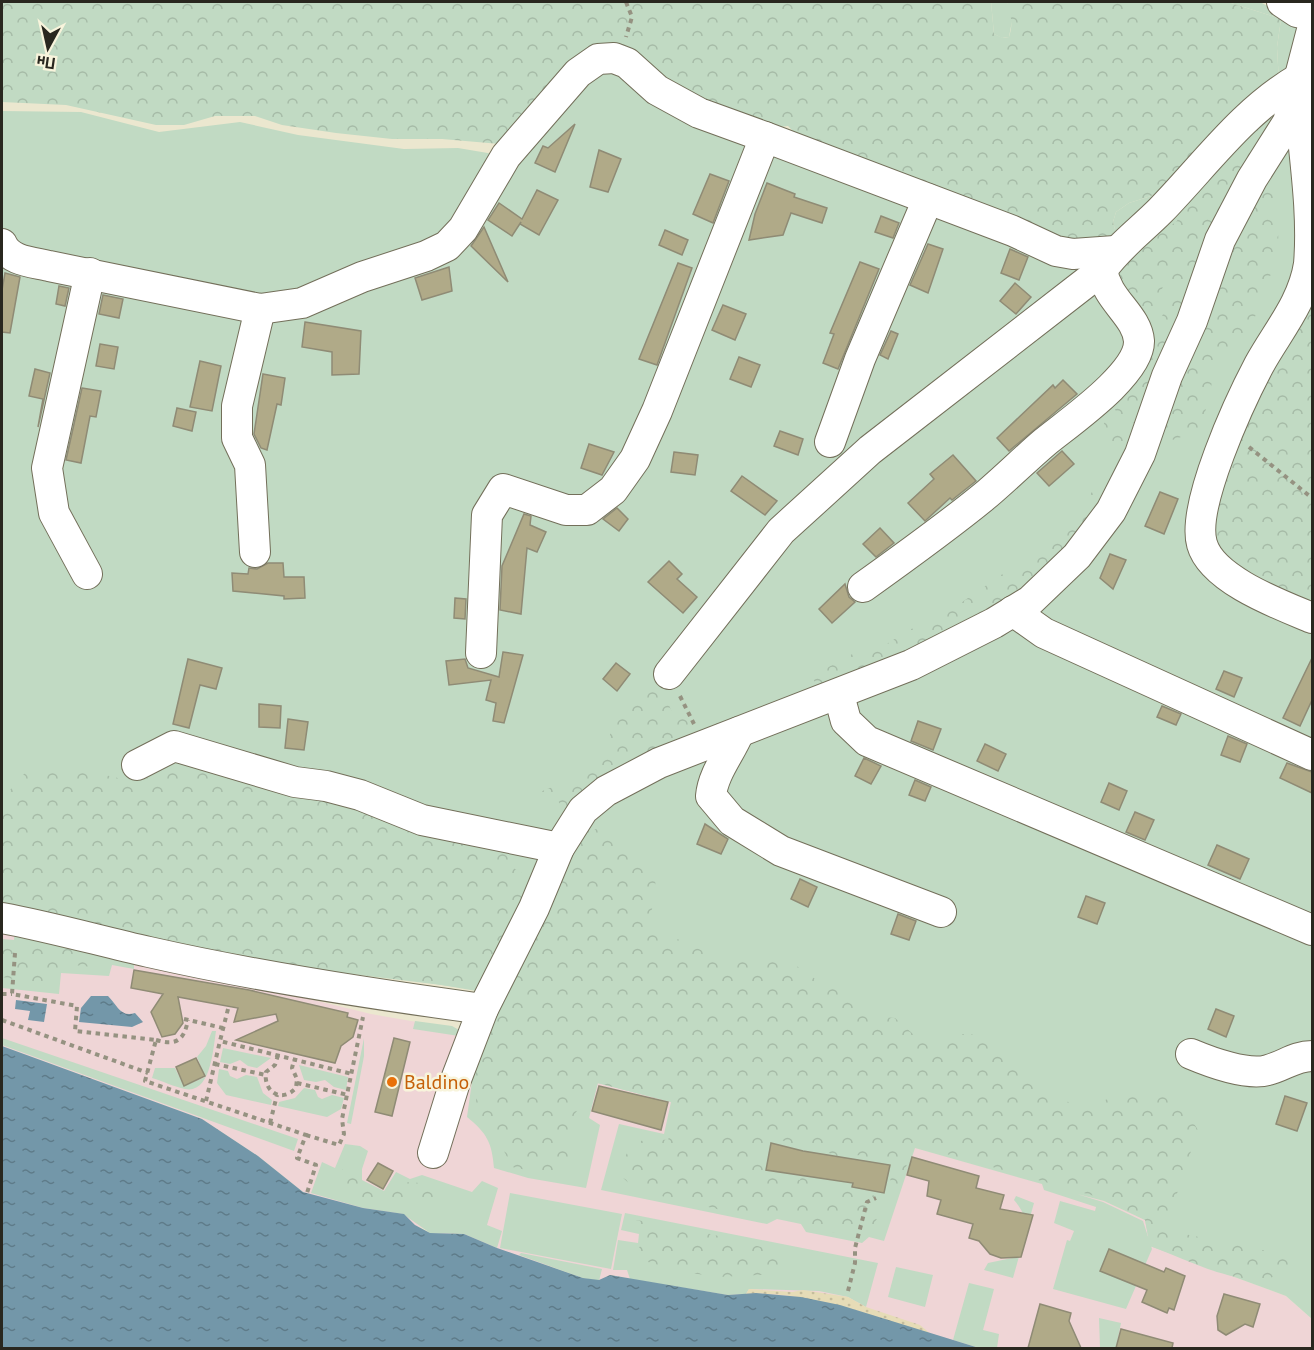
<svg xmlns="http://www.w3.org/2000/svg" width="1314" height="1350" font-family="'PT Sans',sans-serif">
  <defs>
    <pattern id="forest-crowns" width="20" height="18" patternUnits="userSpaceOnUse" patternTransform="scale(1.5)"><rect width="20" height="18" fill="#c1dac3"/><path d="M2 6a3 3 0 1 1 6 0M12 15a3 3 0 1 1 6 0" fill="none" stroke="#a6bba7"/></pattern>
    <pattern id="sand-dots" width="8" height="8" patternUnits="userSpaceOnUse" patternTransform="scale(1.5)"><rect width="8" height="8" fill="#e6dcb7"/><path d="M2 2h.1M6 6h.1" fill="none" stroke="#c5bd9d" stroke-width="1.8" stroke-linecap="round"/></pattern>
    <pattern id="water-ripples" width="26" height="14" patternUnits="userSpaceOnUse" patternTransform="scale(1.5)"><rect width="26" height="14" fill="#7397a9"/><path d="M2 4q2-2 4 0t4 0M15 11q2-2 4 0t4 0" fill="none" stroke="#5e7b89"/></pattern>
  </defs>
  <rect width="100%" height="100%" fill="#ebe7cf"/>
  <!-- commercial -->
  <polygon fill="#efd5d6" points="2,924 371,1014 485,1034 569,1076 785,1130 909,1146 1104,1201 1145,1220 1151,1246 1286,1296 1312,1319 1312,1348 979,1348 926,1334 728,1295 610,1275 599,1281 303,1192 258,1156 202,1119 2,1046"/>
  <!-- green -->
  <g fill="#c1dac3">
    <polygon points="991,2 1007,2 1013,16 1009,37 1002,38 994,34"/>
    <polygon points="1228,2 1260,2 1284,15 1302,20 1296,61 1279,83 1277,47 1281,19"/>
    <path d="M603 63 1074 260 1144 347 1107 278 1272 102 1208 301 1296 127 1312 623V1319L1286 1296 1150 1246 1145 1220 1104 1201 1077 1194 1103 1202 1143 1221 1152 1249 1126 1309 1053 1289 1067 1240 1070 1241 1074 1231 1054 1223 1060 1201 1095 1211 1096 1207 1044 1190 1042 1184 915 1148 884 1241 869 1237 862 1243 806 1232 801 1224 777 1219 767 1224 601 1190 619 1124 664 1134 671 1102 598 1083 589 1118 600 1125 586 1188 528 1178 494 1168C492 1143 487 1133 467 1117L474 1067 500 995 2 910V111L81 112 159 132 240 122 298 135 404 149 458 148 511 157Z"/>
    <polygon points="1173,189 1118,241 1113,222 1116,212 1129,203"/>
    <polygon points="15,928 134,962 134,969 112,965 109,976 61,973 59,994 2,988 2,939 14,940"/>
    <polygon points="415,1021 452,1026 459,1030 459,1036 413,1029"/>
    <path d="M212 1031H216C213 1049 211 1094 185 1089 174 1087 163 1081 152 1078L155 1068H175L184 1086 205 1077 197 1057 206 1046Z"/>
    <polygon points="2,1038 298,1139 294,1151 2,1045"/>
    <polygon points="364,1038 364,1056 351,1124 347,1123"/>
    <polygon points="223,1048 271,1058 257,1068 248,1066 240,1060 230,1064 220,1062"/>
    <polygon points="299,1065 348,1077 346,1090 334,1087 325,1080 316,1082 304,1080"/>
    <polygon points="219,1069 228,1071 230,1076 237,1079 246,1075 257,1077 263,1093 272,1100 271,1105 226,1095 217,1083"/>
    <polygon points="304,1088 315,1090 318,1097 322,1099 332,1095 344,1098 341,1109 327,1117 278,1106 279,1102 295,1098"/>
    <polygon points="345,1144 360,1146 368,1151 362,1169 362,1180 384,1191 396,1172 410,1179 422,1175 472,1192 482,1181 498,1188 487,1225 502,1231 497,1248 464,1234 430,1233 403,1214 363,1208 311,1193 322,1162 335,1168"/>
    <polygon points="510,1193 622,1214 611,1269 500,1248"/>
    <path d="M1016 1196 1034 1203 1013 1278 984 1270 988 1263 1012 1258C1026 1235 1033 1222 1014 1200Z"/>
    <polygon points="625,1213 878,1263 866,1307 848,1297 819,1291 749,1289 746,1294 728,1295 630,1279 627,1270 613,1270 618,1240 638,1243 639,1234 621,1230"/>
    <polygon points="521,1253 602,1269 599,1281 583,1278 519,1255"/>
    <polygon points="896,1267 933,1275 925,1307 888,1297"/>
    <polygon points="969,1283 994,1289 983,1330 999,1334 997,1348 979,1348 953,1340"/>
    <polygon points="1099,1318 1121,1323 1116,1348 1100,1348"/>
  </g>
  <!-- forest -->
  <g fill="url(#forest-crowns)">
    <path d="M2 2H991L994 34 1003 38 1009 37C1014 20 1010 17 1007 2H1228L1281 19 1277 47 1279 83 1173 189 1129 203 1116 212 1113 222 1118 241 1073 249 795 133 788 126 779 127 719 115 625 56 500 144 442 139H392L336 133 282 125 255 116H215L184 125H156L66 105 2 102Z"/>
    <polygon points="1280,104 1138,426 1115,410 1113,398 1148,359 1155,326 1177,294 1177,284 1165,282 1153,310 1144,315 1140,301 1132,303 1116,280 1117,267 1177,221 1185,198 1224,156 1244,151 1260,116"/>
    <polygon points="1271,177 1276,192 1279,252 1246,341 1216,365 1202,426 1175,440 1157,436 1250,200"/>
    <polygon points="1312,269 1312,612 1222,564 1206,534 1209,505"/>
    <path d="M1106 417C1119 423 1125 428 1131 441L1127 454 1116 451 1103 427Z"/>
    <path d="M1114 479 1095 522 997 611 565 816 557 798 533 799C544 785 563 787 578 778 587 772 607 755 609 744 612 732 607 727 616 714 626 700 647 691 662 683L672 691 668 702 672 713 681 714 703 728 818 689 812 676 856 652 882 647 909 630 945 614 1056 537 1092 492Z"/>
    <polygon points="177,760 451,835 508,853 515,869 538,883 484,978 466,988 269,964 2,910 2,799 31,766 63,765 139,783"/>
    <path d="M596 829 612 837 655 876 656 896 647 925 712 955 775 957 791 962 818 981 848 995 858 1015 895 1018 922 1042 941 1047 958 1034 985 1035 1027 1066 1032 1086 1057 1100 1092 1106 1114 1096 1166 1088 1173 1090 1198 1130 1165 1230 1291 1256 1286 1271C1250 1295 1187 1259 1150 1246L1145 1220 1105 1199 918 1146 913 1148 894 1199 888 1193 891 1176 896 1166 858 1155 842 1162 817 1144H793L772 1137 766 1145 765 1171 800 1180 808 1148 812 1145 819 1149 808 1171 816 1182 880 1197 881 1211 873 1226C848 1232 819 1240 803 1216L779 1211 755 1218 636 1190 619 1174C630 1141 633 1138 668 1140L678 1110 671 1102 597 1083 574 1115 566 1139 572 1160 565 1178 512 1167 495 1133 477 1116 475 1079 482 1040 575 835Z"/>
    <polygon points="33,943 64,947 92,957 92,967 65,964 45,980 36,983 2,977 2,949"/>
    <path d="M350 1159C361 1183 358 1188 386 1195L398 1181C416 1184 434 1181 449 1191V1201L438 1205 400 1199 371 1202 340 1187 341 1172Z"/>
    <path d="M636 1220C687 1227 737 1240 786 1254L791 1263 779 1274 718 1277 677 1271 632 1257 644 1241 642 1225Z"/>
  </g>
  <!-- sand -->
  <path fill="url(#sand-dots)" d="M749 1289 792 1292 803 1290 848 1297 866 1307 920 1325 932 1335C870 1320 812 1290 746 1294Z"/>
  <!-- water -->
  <g fill="url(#water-ripples)">
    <path d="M91 996H108C117 1005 121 1018 135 1013L143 1022 132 1027 79 1022 81 1008Z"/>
    <polygon points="16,1000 47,1004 44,1022 28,1020 30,1011 15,1009"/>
    <polygon points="2,1046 202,1119 258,1156 303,1192 363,1208 404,1214 415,1225 430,1233 464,1234 497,1248 583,1278 599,1280 610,1275 728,1295 756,1293 801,1297 840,1305 979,1348 2,1348"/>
  </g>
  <!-- building -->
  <g fill="#b0aa88" stroke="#8f8b75" stroke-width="1.5">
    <polygon points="575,124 555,172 535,163 543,146 548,148"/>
    <polygon points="599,150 621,159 608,192 590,187"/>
    <polygon points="710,174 729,181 713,223 693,214"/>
    <polygon points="767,183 795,194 794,197 827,208 822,223 791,213 783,235 749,240 755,214"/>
    <polygon points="537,190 558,200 539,235 520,224 521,222 512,236 488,220 499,203 522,219"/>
    <polygon points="881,216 899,223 893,238 875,232"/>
    <polygon points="484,227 508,282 471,246"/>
    <polygon points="665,230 688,240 682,255 659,245"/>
    <polygon points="928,244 943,249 928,293 910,285"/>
    <polygon points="1010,249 1028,257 1019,280 1001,273"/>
    <polygon points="860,262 879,269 838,369 823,363 834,334 830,333"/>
    <polygon points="678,263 692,268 657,365 639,359"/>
    <polygon points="449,267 452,291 422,300 415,278"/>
    <polygon points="5,273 20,277 10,333 2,332 2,290"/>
    <polygon points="1015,283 1031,297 1016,314 1000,301"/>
    <polygon points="59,286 69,288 65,306 56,304"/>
    <polygon points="103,295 123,299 119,318 99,314"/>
    <polygon points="723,305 746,314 735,340 712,330"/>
    <polygon points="305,322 361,331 359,374 332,375 332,352 302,347"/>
    <polygon points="891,331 898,334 888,359 880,355"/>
    <polygon points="100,344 118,347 114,369 96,366"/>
    <polygon points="739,357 760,365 751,387 730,379"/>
    <polygon points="200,361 221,366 212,411 190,407"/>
    <polygon points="35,369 50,373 38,427 43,399 29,396"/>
    <polygon points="263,374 285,378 281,405 277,404 267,450 261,448 254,434"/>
    <polygon points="1063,380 1077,394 1009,451 997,438 1053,385 1055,388"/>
    <polygon points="82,388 101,391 96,417 90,416 81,463 66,460"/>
    <polygon points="177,408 196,412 192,431 173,426"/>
    <polygon points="780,431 803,439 798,455 774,446"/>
    <polygon points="589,444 614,452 602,475 581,468"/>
    <polygon points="1062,451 1074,464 1049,486 1037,473"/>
    <polygon points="674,452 698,455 695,475 671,472"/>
    <polygon points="953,455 976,481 952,500 950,498 925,521 908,503 934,479 930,474"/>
    <polygon points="742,476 777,501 765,515 731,491"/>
    <polygon points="1160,492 1178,499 1164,534 1145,526"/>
    <polygon points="617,508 628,519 619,531 603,519"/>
    <polygon points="524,514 531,516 530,525 546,532 537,552 527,548 521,614 500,610 502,566"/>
    <polygon points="880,528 894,543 876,557 863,544"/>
    <polygon points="1110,554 1126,560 1113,589 1100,578"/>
    <polygon points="669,561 682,574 677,579 697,597 683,613 648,582"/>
    <polygon points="268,563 283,563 284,577 304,577 305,598 284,599 284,596 233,591 232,573 248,574 249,568 257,569"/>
    <polygon points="845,584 849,597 855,602 832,623 819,609"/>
    <polygon points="455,598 466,599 465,619 454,618"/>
    <polygon points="503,652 523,655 504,723 493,721 496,703 486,700 491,680 449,685 446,661 465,659 468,668 499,677"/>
    <polygon points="1312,658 1312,700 1300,726 1283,718"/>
    <polygon points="188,659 222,668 216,689 200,685 189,728 173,724"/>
    <polygon points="616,663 630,674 617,691 603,679"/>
    <polygon points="1224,671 1242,678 1234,697 1216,689"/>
    <polygon points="259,704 281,706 280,728 259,727"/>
    <polygon points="1162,706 1181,714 1176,725 1157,717"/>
    <polygon points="288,719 308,722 304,750 285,748"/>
    <polygon points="918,721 941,729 933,750 911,741"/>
    <polygon points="1228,736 1247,744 1240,762 1221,755"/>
    <polygon points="985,744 1006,754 998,771 977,761"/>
    <polygon points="864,758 881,766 871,784 855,776"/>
    <polygon points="1287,763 1312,772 1312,793 1280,778"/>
    <polygon points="915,780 931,787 925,801 909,795"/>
    <polygon points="1109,783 1127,791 1119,810 1101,802"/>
    <polygon points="1135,812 1154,820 1145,840 1126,832"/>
    <polygon points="705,824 728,839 721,854 697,844"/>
    <polygon points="1217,845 1249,859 1240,879 1208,865"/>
    <polygon points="800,879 817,887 808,907 791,899"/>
    <polygon points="1086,896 1105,903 1097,924 1078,917"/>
    <polygon points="898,914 916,921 909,940 891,934"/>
    <polygon points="134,970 249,990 348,1013 347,1017 358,1020 353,1037 341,1046 335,1063 236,1040 278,1021 276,1014 234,1022 238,1008 178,997 183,1023 175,1034 162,1037 151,1012 163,994 131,988"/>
    <polygon points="1216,1009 1234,1016 1226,1037 1208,1029"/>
    <polygon points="394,1038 410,1042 392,1116 375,1112"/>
    <polygon points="196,1058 205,1076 184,1086 176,1067"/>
    <polygon points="599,1086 668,1102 661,1130 592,1111"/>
    <polygon points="1285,1096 1307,1103 1297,1131 1276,1124"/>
    <polygon points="771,1143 803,1151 890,1165 884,1193 852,1187 853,1183 766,1170"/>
    <polygon points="912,1157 979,1176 976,1188 1004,1195 1000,1209 1033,1215 1021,1257 1001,1258 990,1254 979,1241 969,1238 973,1224 937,1214 941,1200 927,1196 929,1181 907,1175"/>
    <polygon points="378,1163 393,1171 383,1189 367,1180"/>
    <polygon points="1109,1249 1164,1272 1166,1268 1185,1276 1174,1310 1169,1308 1167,1313 1142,1302 1147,1290 1100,1271"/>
    <polygon points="1224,1294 1260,1304 1253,1327 1245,1324 1226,1335 1218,1330 1217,1316"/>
    <polygon points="1040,1304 1071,1313 1069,1321 1081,1348 1028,1348"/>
    <polygon points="1121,1329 1173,1343 1172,1348 1116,1348"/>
  </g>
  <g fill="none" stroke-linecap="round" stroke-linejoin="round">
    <defs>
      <g id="minor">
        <polyline points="1282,2 1297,12 1312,15"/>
        <path d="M2 244C9 261 32 262 49 266L260 309 302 303 362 277 426 256 447 246 463 229 506 156 578 73 598 59 614 58 627 63 657 90 699 113 765 137"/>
        <polyline points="830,442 860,359 928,199"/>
        <polyline points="255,552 250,465 237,438 237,406 260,309"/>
        <polyline points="87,574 54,513 47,468 90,273"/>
        <path d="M863 587C905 557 947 527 987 494 1007 477 1025 459 1045 442 1068 423 1140 374 1139 341 1137 315 1107 301 1102 270"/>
        <polyline points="1013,611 1044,633 1312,755"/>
        <polyline points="481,653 487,515 503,489 566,510 587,510 613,490 635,459 657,411 765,137 1013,231 1056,251 1073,254 1115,251"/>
        <path d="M669 674 781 531 870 450 1102 270C1118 247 1140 231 1160 211 1204 166 1243 111 1298 79 1301 140 1314 204 1309 264 1303 303 1277 332 1259 365 1240 401 1191 506 1202 544 1212 580 1281 605 1312 618"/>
        <polyline points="839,695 846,721 867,741 1312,930"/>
        <path d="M739 732C730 754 713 773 711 796L732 821 781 851 941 912"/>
        <polyline points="137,765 174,746 295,782 326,786 360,795 422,820 559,848"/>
        <path d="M2 918C51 927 100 941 149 952 259 977 371 994 483 1009"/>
        <path d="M1191 1054C1210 1062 1248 1076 1268 1070 1284 1066 1295 1056 1312 1056"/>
        <polyline points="433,1153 455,1082 483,1009 534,908 559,848 583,810 606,791 659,763 911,665 994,623 1030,601 1077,556 1111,511 1140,454 1167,376 1192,321 1220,240 1252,179 1288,122 1312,30"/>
      </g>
    </defs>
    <!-- minor casing -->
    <use href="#minor" stroke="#736f5a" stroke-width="32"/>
    <!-- path -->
    <g stroke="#959281" stroke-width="4" stroke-dasharray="4.5 4.5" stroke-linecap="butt">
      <polyline points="626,2 632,17 626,37"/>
      <polyline points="1249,447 1312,498"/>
      <polyline points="680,696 694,724"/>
      <polyline points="15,953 12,994 77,1006 75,1031 156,1040 145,1081 306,1135 297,1158 316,1165 306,1196"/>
      <polyline points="2,994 12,994"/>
      <polyline points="228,1009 220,1041 352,1074"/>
      <polyline points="184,1019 223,1028"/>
      <polyline points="2,1020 148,1073"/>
      <path d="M156 1040C177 1046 184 1040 188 1020"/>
      <path d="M278 1055 275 1065 266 1072C263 1091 281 1104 296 1088L297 1079 292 1068 294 1060"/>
      <polyline points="215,1064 266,1075"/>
      <polyline points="297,1083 348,1095"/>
      <polyline points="206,1101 220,1041"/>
      <polyline points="270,1123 277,1095"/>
      <polyline points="306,1135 339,1145 344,1134 342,1119 363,1017"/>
      <polyline points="848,1291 855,1263 855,1248 867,1202 876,1198"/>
    </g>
    <!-- minor -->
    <use href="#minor" stroke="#fff" stroke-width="30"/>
  </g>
  <!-- markers -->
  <circle fill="#e8710a" stroke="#f8f4dc" stroke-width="2" cx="392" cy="1082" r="6"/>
  <g text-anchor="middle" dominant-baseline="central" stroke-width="5" stroke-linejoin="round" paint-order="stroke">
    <!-- food labels -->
    <g font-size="20" fill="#c56008" stroke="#f8f4dc" text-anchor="start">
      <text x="404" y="1082">Baldino</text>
    </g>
  </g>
  <!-- border -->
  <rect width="1314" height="1350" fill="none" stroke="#29271f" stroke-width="6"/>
  <!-- north arrow -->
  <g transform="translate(48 48) rotate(188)" stroke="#f8f4dc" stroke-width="4.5" paint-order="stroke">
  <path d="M0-4.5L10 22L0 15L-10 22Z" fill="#29271f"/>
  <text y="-9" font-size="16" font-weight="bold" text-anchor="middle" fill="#29271f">Пн</text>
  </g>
</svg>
